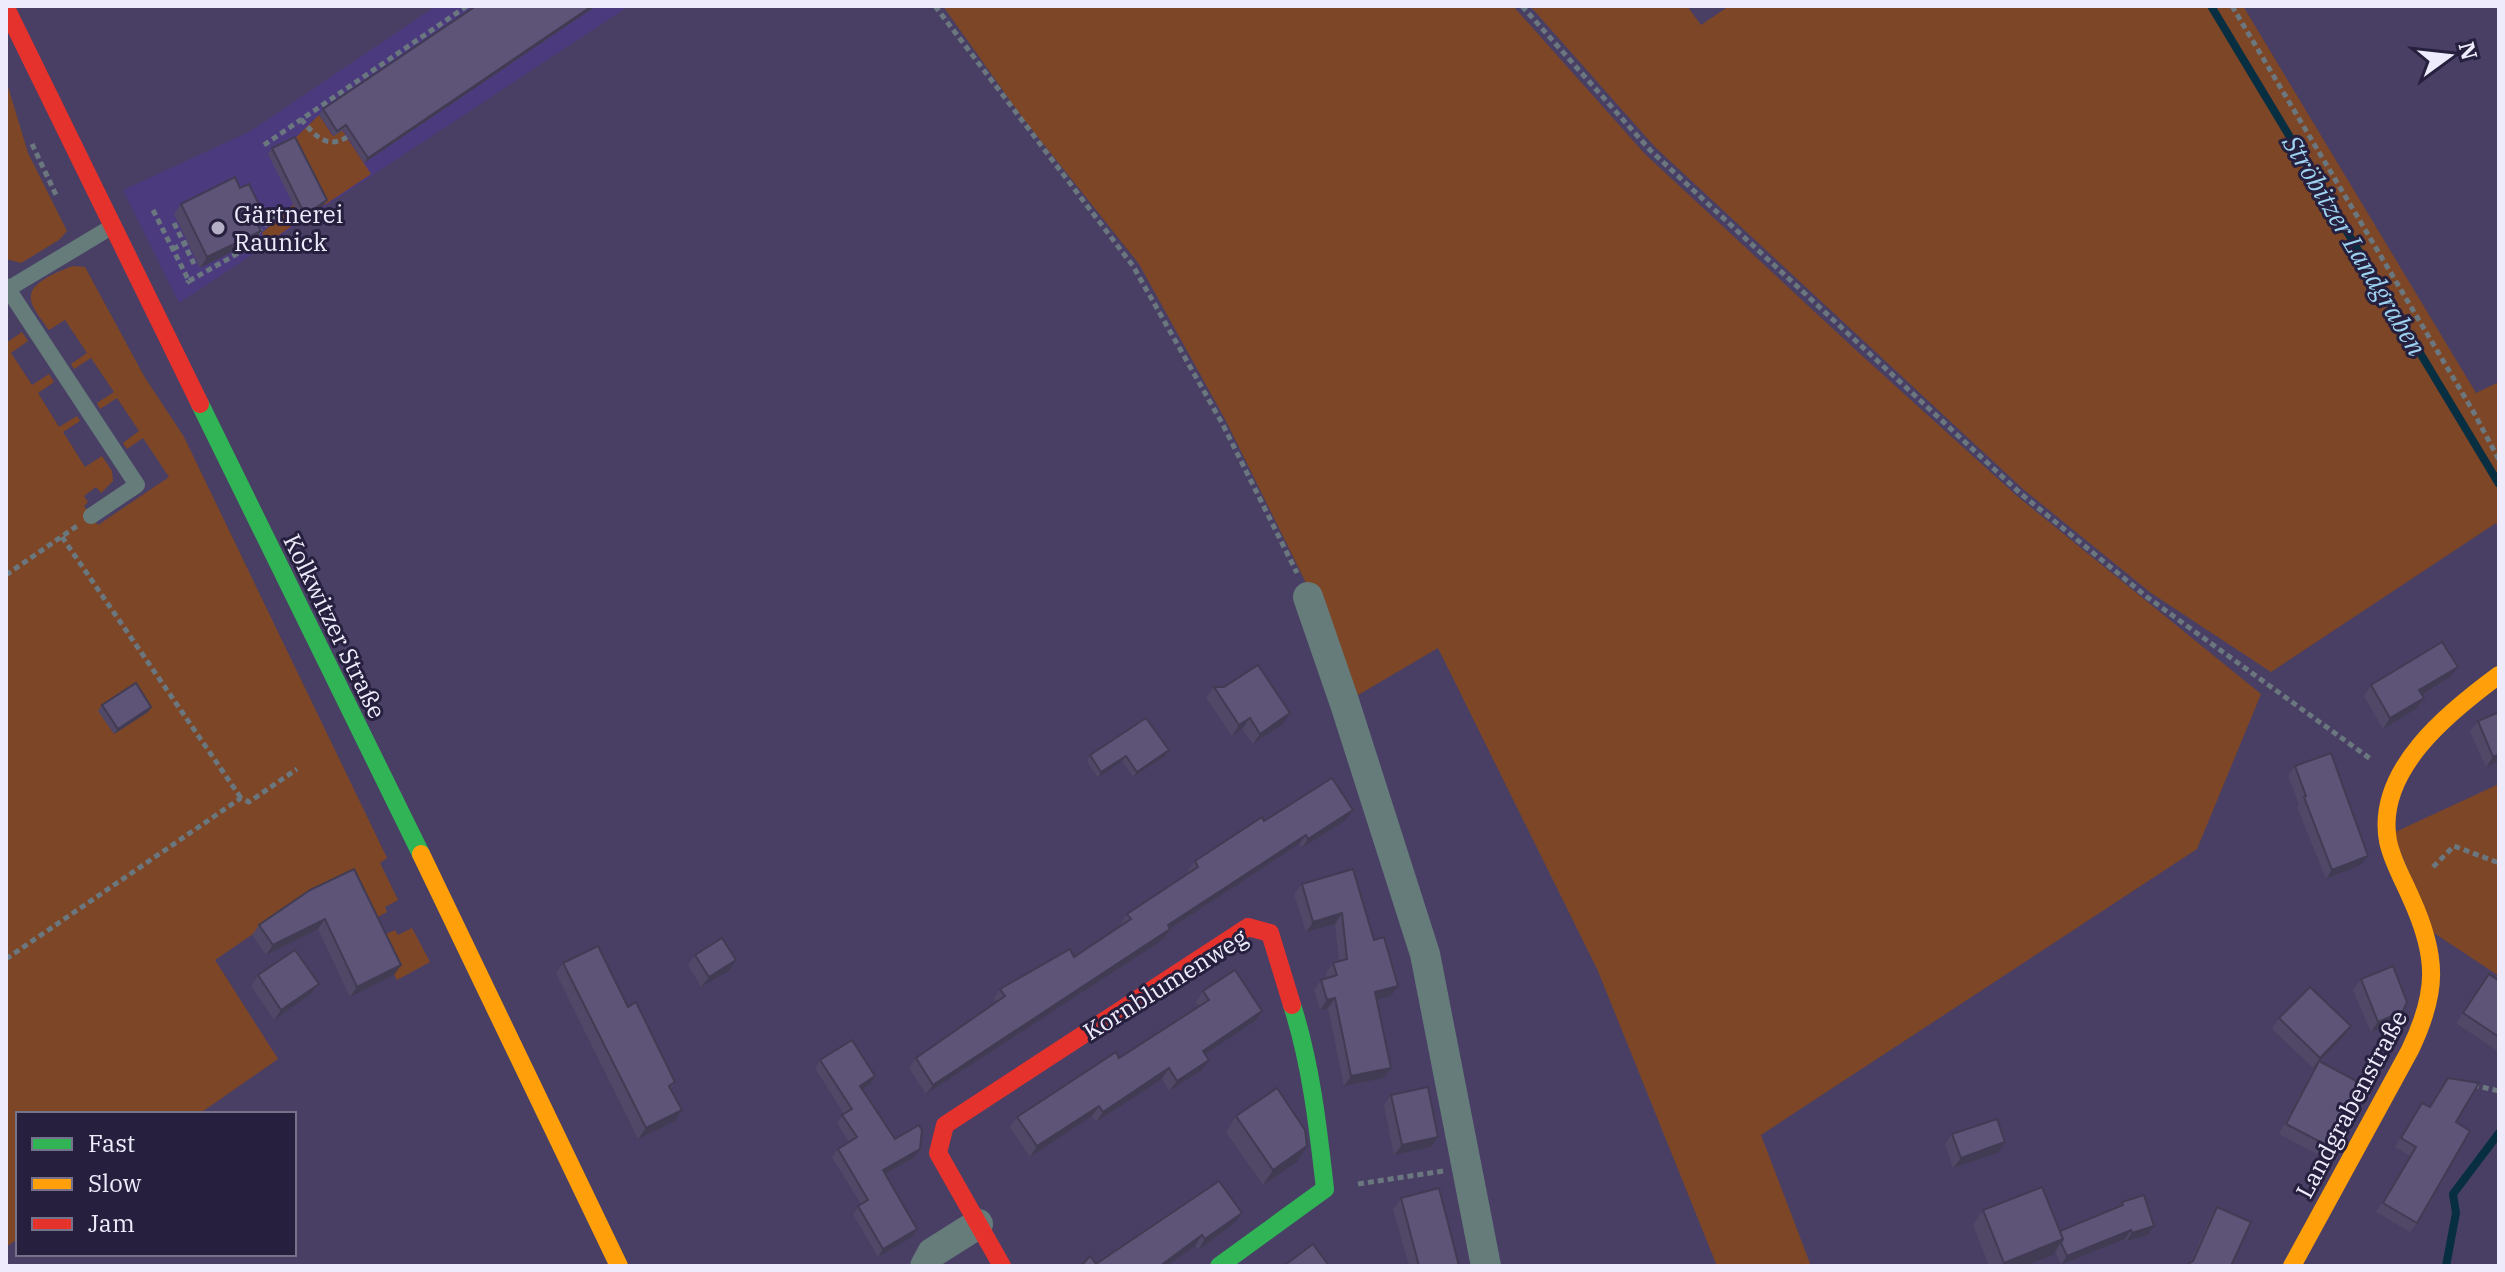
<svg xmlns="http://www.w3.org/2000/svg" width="2505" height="1272" font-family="'IBM Plex Serif',serif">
  <rect width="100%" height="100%" fill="#493f64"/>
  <!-- built -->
  <polygon fill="#4c3a7f" points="436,6 629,6 179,303 123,190 249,132"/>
  <!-- green -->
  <g fill="#7d4626">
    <polygon points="943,6 1513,6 1645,154 1859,353 2017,496 2261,694 2197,849 1761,1135 1811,1266 1717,1266 1598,971 1438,648 1353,698 1308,587 1226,421 1139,264 1022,117"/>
    <polygon points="1530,6 1687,6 1701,25 1729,6 2243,6 2476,393 2499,382 2499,528 2496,523 2271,672 2151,593 2023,489 1655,147"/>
    <polygon points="6,80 28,153 67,231 59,240 21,263 6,259"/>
    <polygon points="319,115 333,136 342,130 371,174 323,206 291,142"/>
    <polygon points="294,204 301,220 267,243 262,233"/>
    <path d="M73 266 85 267 144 376 184 437 387 858 380 863 398 900 385 907 387 912 368 922 303 900 215 960 278 1059 199 1114H18V1239L6 1247V343L22 332 28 341 11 353 32 385 49 374 54 382 38 393 59 427 77 416 80 421 63 432 85 467 102 456 112 471 113 481 101 493 96 487 84 496 88 502 84 506 98 525 169 477 143 438 127 449 123 443 139 431 117 398 100 409 97 403 114 392 91 358 74 369 71 364 87 353 65 320 49 330C43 321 29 306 31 295 32 281 62 270 73 266Z"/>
    <polygon points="2499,784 2499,976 2434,933 2393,833"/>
    <polygon points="412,928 430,962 397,980 376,939 395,930 398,935"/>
  </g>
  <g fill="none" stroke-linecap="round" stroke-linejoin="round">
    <!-- stream -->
    <g stroke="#072e41" stroke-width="8">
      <polyline points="2211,6 2499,484"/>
      <polyline points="2446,1266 2456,1213 2453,1194 2499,1133"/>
    </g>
    <!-- path -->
    <g stroke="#6b777e" stroke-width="5" stroke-dasharray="6 4" stroke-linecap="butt">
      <polyline points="935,6 1133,266 1222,423 1297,573"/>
      <polyline points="1522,6 1650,150 2020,493 2147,597 2372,760"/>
      <polyline points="2232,6 2473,411 2499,460"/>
      <path d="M301 119C314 135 327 150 347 137"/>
      <polyline points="32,144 57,197"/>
      <polyline points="264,145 467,6"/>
      <polyline points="153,210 189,281 187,283"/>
      <polyline points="174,223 194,264"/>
      <polyline points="173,249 187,242"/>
      <polyline points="189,281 258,242 255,235 274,216"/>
      <polyline points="62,537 241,798"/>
      <polyline points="6,575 77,526"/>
      <polyline points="2433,867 2454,846 2499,863"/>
      <polyline points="6,959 241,798 249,802 297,769"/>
      <polyline points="2473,1085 2499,1091"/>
      <polyline points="1358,1184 1443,1171"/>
    </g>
    <!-- lane -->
    <g stroke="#657c7b" stroke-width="16">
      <polyline points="6,286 137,485 91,516"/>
      <polyline points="8,289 113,226"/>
    </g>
    <!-- street -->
    <g stroke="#657c7b" stroke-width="30">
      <polyline points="1308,597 1345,704 1425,954 1486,1266"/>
      <polyline points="925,1266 932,1253 978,1224"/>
    </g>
    <!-- fast -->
    <g stroke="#30b455" stroke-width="18">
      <polyline points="200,404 421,854"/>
      <path d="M1219 1266 1325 1189C1318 1127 1311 1064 1292 1005"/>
    </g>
    <!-- slow -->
    <g stroke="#ff9f0a" stroke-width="18">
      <polyline points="421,854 619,1266"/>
      <path d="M2292 1266 2410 1050C2438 992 2438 957 2411 898 2403 879 2392 861 2388 841 2375 770 2450 711 2499 675"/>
    </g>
    <!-- jam -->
    <g stroke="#e5322d" stroke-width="18">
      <polyline points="6,8 200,404"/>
      <polyline points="1002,1266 938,1153 945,1125 1248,927 1270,933 1292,1005"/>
    </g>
  </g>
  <!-- wall -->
  <g fill="#504866">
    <polygon points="476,6 596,6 364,163 343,130 334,136 319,115 323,109"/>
    <polygon points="272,148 327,200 323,206 301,220 268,154"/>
    <polygon points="240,188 265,217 259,226 261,231 254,241 200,268 174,214 181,204"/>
    <polygon points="2458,667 2450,677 2422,695 2424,698 2416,709 2383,729 2364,696 2371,685"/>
    <polygon points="1214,687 1283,724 1253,744 1242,729 1232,736 1206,698"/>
    <polygon points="102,705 151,707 148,712 114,734 98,711"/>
    <polygon points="2499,712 2499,761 2486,767 2470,732 2478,721"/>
    <polygon points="1169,750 1165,756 1133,777 1122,761 1098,778 1087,761 1090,755"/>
    <polygon points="2295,766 2361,865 2326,879 2297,807 2299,804 2288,776"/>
    <polygon points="1353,810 1346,820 1302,848 1299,844 1170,929 1164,939 926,1094 909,1068 916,1058 996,1002 994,998 1000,989 1074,957 1122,925 1121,923 1127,914 1190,873 1188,871 1195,861 1264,821"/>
    <polygon points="354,869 394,975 350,997 318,929 266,955 252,935 259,925"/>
    <polygon points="1353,869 1391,996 1376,1000 1391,1068 1384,1078 1344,1086 1328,1008 1320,1010 1314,990 1321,980 1327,978 1326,973 1333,963 1339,961 1335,924 1306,932 1294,894 1302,884"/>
    <polygon points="695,955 729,971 701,987 688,965"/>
    <polygon points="563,963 628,1007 675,1082 671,1089 682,1110 675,1121 638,1139 556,973"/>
    <polygon points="2489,974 2499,981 2499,1052 2456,1023"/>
    <polygon points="258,975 319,984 311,994 274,1020 251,986"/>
    <polygon points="2361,979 2396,1022 2371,1032 2353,990"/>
    <polygon points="1203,991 1262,1011 1255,1021 1205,1054 1202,1070 1169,1091 1162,1079 1096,1122 1092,1116 1030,1157 1010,1127 1017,1117 1119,1058 1199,1007 1196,1002"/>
    <polygon points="2279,1018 2344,1036 2320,1061 2328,1146 2321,1156 2279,1134 2312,1072 2318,1063 2313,1068 2272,1029"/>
    <polygon points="820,1060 870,1084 862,1089 895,1139 920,1149 915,1157 885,1174 912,1237 878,1257 853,1214 861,1204 832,1157 838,1149 849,1142 837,1123 844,1114 815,1068"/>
    <polygon points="2448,1078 2456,1122 2417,1223 2410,1232 2376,1212 2410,1156 2395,1147 2422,1103 2429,1107"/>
    <polygon points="1391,1095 1438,1137 1431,1147 1394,1155 1384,1105"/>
    <polygon points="1236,1116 1307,1146 1297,1162 1263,1185 1226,1132"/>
    <polygon points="1952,1134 1998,1153 1953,1168 1945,1144"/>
    <polygon points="1401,1198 1459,1266 1409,1266 1393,1209"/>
    <polygon points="2122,1202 2154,1226 2148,1235 2126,1241 2125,1239 2061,1265 2055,1251 2053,1255 2025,1266 1989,1266 1973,1225 1983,1210 2060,1231 2119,1207"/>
    <polygon points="2217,1207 2231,1266 2190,1263 2211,1216"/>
    <polygon points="1242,1213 1235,1223 1198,1250 1195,1246 1096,1264"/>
  </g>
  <!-- shaded-wall -->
  <g fill="#413b53">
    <polygon points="592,6 596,6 364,163 368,158"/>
    <polygon points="327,200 323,206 301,220 305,215"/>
    <polygon points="261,231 254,241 200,268 207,257"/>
    <polygon points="2458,667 2450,677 2412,701 2419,690"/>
    <polygon points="2424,698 2416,709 2383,729 2390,718"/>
    <polygon points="151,707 148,712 114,734 118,729"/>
    <polygon points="1290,713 1283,724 1253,744 1260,734"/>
    <polygon points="1250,718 1242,729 1232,736 1239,725"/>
    <polygon points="1169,750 1165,756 1133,777 1137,772"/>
    <polygon points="2499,754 2499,761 2486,767 2493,757"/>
    <polygon points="1126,756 1122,761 1098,778 1101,772"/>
    <polygon points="1353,810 1346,820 1302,848 1308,839"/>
    <polygon points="1306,835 1299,844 1162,934 1168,925"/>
    <polygon points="2368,856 2361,865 2326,879 2332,870"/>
    <polygon points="1342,913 1335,924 1306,932 1313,922"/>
    <polygon points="325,919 318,929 266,955 273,945"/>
    <polygon points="1170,929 1164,939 926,1094 933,1085"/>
    <polygon points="736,960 729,971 701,987 709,977"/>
    <polygon points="401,965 394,975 350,997 357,987"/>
    <polygon points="319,984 311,994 274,1020 281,1010"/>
    <polygon points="1398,986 1391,996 1368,1002 1375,992"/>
    <polygon points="1335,998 1328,1008 1320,1010 1327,1000"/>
    <polygon points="1262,1011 1255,1021 1195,1061 1203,1051"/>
    <polygon points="2403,1011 2396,1022 2371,1032 2378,1022"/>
    <polygon points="2351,1026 2344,1036 2313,1068 2320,1058"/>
    <polygon points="1209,1060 1202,1070 1169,1091 1177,1081"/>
    <polygon points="1169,1068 1162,1079 1096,1122 1103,1112"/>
    <polygon points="1391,1068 1384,1078 1344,1086 1351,1076"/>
    <polygon points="875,1076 870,1084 855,1094 860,1086"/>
    <polygon points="1099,1106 1092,1116 1030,1157 1037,1146"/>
    <polygon points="682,1110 675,1121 638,1139 646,1128"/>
    <polygon points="1438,1137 1431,1147 1394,1155 1402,1145"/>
    <polygon points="2005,1142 1998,1153 1953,1168 1961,1158"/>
    <polygon points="1307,1146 1297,1162 1263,1185 1273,1170"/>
    <polygon points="920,1149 915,1157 878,1178 883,1170"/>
    <polygon points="1242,1213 1235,1223 1198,1250 1205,1239"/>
    <polygon points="2154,1226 2148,1235 2126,1241 2132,1233"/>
    <polygon points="917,1229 912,1237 878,1257 883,1249"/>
    <polygon points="2131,1230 2125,1239 2061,1265 2067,1256"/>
    <polygon points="1202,1235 1195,1246 1167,1266 1160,1266"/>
    <polygon points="2063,1239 2053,1255 2025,1266 2002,1266 2004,1263"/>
  </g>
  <!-- building -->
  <g fill="#5d5477" stroke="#413b53" stroke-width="2">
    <polygon points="476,6 592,6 368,158 346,125 337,131 323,109"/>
    <polygon points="295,137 327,200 305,215 272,148"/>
    <polygon points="235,177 240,188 249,184 265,217 256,221 261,231 207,257 181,204"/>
    <polygon points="2442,642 2458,667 2419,690 2424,698 2390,718 2371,685"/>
    <polygon points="1258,665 1290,713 1260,734 1250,718 1239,725 1214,687 1224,687"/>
    <polygon points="136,683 151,707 118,729 102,705"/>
    <polygon points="2499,712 2499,754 2493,757 2478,721"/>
    <polygon points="1146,718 1169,750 1137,772 1126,756 1101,772 1090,755"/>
    <polygon points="2331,753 2368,856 2332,870 2304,797 2306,796 2295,766"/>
    <polygon points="1332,778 1353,810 1308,839 1306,835 1168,925 1170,929 933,1085 916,1058 1005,996 1000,989 1070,949 1074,957 1131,919 1127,914 1198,867 1195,861 1262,817 1264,821"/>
    <polygon points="354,869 401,965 357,987 325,919 273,945 259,925 310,890"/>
    <polygon points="1353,869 1374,940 1384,937 1398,986 1375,992 1391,1068 1351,1076 1335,998 1327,1000 1321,980 1337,975 1333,963 1347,959 1342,913 1313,922 1302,884"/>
    <polygon points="722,938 736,960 709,977 695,955"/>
    <polygon points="598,946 628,1007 636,1002 675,1082 669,1086 682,1110 646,1128 563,963"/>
    <polygon points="295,950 319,984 281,1010 258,975"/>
    <polygon points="2393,966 2407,1002 2403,1011 2378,1022 2361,979"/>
    <polygon points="1235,970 1262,1011 1203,1051 1209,1060 1177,1081 1169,1068 1103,1112 1099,1106 1037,1146 1017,1117 1116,1052 1119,1058 1209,1000 1203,991"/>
    <polygon points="2489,974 2499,981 2499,1037 2463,1013"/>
    <polygon points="2310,987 2351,1026 2320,1058 2279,1018"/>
    <polygon points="852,1040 875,1076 860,1086 895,1139 919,1125 922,1130 920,1149 883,1170 917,1229 883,1249 858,1206 868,1200 838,1149 857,1137 842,1115 852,1109 820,1060"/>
    <polygon points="2319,1061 2362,1084 2328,1146 2286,1124"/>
    <polygon points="2448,1078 2479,1083 2456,1122 2470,1131 2417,1223 2383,1203 2416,1147 2401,1138 2422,1103 2430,1107"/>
    <polygon points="1428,1087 1438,1137 1402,1145 1391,1095"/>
    <polygon points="1277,1088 1305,1130 1307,1146 1273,1170 1236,1116"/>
    <polygon points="1997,1119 2005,1142 1961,1158 1952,1134"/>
    <polygon points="1219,1181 1242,1213 1205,1239 1202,1235 1160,1266 1081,1266 1090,1256 1096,1264"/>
    <polygon points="2042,1187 2063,1239 2004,1263 1983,1210"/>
    <polygon points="1439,1188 1459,1266 1419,1266 1401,1198"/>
    <polygon points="2144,1195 2154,1226 2132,1233 2131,1230 2067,1256 2061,1243 2063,1239 2060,1231 2123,1205 2122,1202"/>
    <polygon points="2217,1207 2251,1222 2231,1266 2185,1266 2193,1261"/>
    <polygon points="1313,1244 1329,1266 1285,1266 1285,1265"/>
  </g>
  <!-- markers -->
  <circle fill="#b4afc7" stroke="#26203e" stroke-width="3" cx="218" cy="228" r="8"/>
  <g text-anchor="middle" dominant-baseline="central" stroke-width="6" stroke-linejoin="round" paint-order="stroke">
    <!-- poi labels -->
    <g font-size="24" fill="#eeecfc" stroke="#26203e" text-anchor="start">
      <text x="234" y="214">Gärtnerei<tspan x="234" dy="28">Raunick</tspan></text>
    </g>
    <!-- street labels -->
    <g font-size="24" fill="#eeecfc" stroke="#26203e">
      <text transform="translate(335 626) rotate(64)">Kolkwitzer Straße</text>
      <text transform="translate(1165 984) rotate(-32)">Kornblumenweg</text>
      <text transform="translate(2351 1104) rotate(-62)">Landgrabenstraße</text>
    </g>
    <!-- water labels -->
    <g font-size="26" font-style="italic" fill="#9dd3f0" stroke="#26203e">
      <text transform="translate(2355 245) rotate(59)">Ströbitzer Landgraben</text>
    </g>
  </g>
  <!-- border -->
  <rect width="2505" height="1272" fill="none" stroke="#eeecfc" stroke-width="16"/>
  <!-- legend -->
  <rect x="16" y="1112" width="280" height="144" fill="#26203e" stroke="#76728a" stroke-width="2"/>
  <rect x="32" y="1138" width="40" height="12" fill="#30b455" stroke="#76728a" stroke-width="2"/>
  <text x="88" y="1152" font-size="24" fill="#eeecfc">Fast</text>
  <rect x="32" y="1178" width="40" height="12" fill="#ff9f0a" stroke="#76728a" stroke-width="2"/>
  <text x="88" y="1192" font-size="24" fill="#eeecfc">Slow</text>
  <rect x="32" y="1218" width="40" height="12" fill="#e5322d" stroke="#76728a" stroke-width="2"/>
  <text x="88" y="1232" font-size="24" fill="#eeecfc">Jam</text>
  <!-- north arrow -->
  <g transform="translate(2449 56) rotate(75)" stroke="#26203e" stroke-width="6" paint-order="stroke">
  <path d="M0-6L14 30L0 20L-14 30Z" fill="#eeecfc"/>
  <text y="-12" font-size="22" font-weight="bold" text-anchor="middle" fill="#eeecfc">N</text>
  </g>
</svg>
